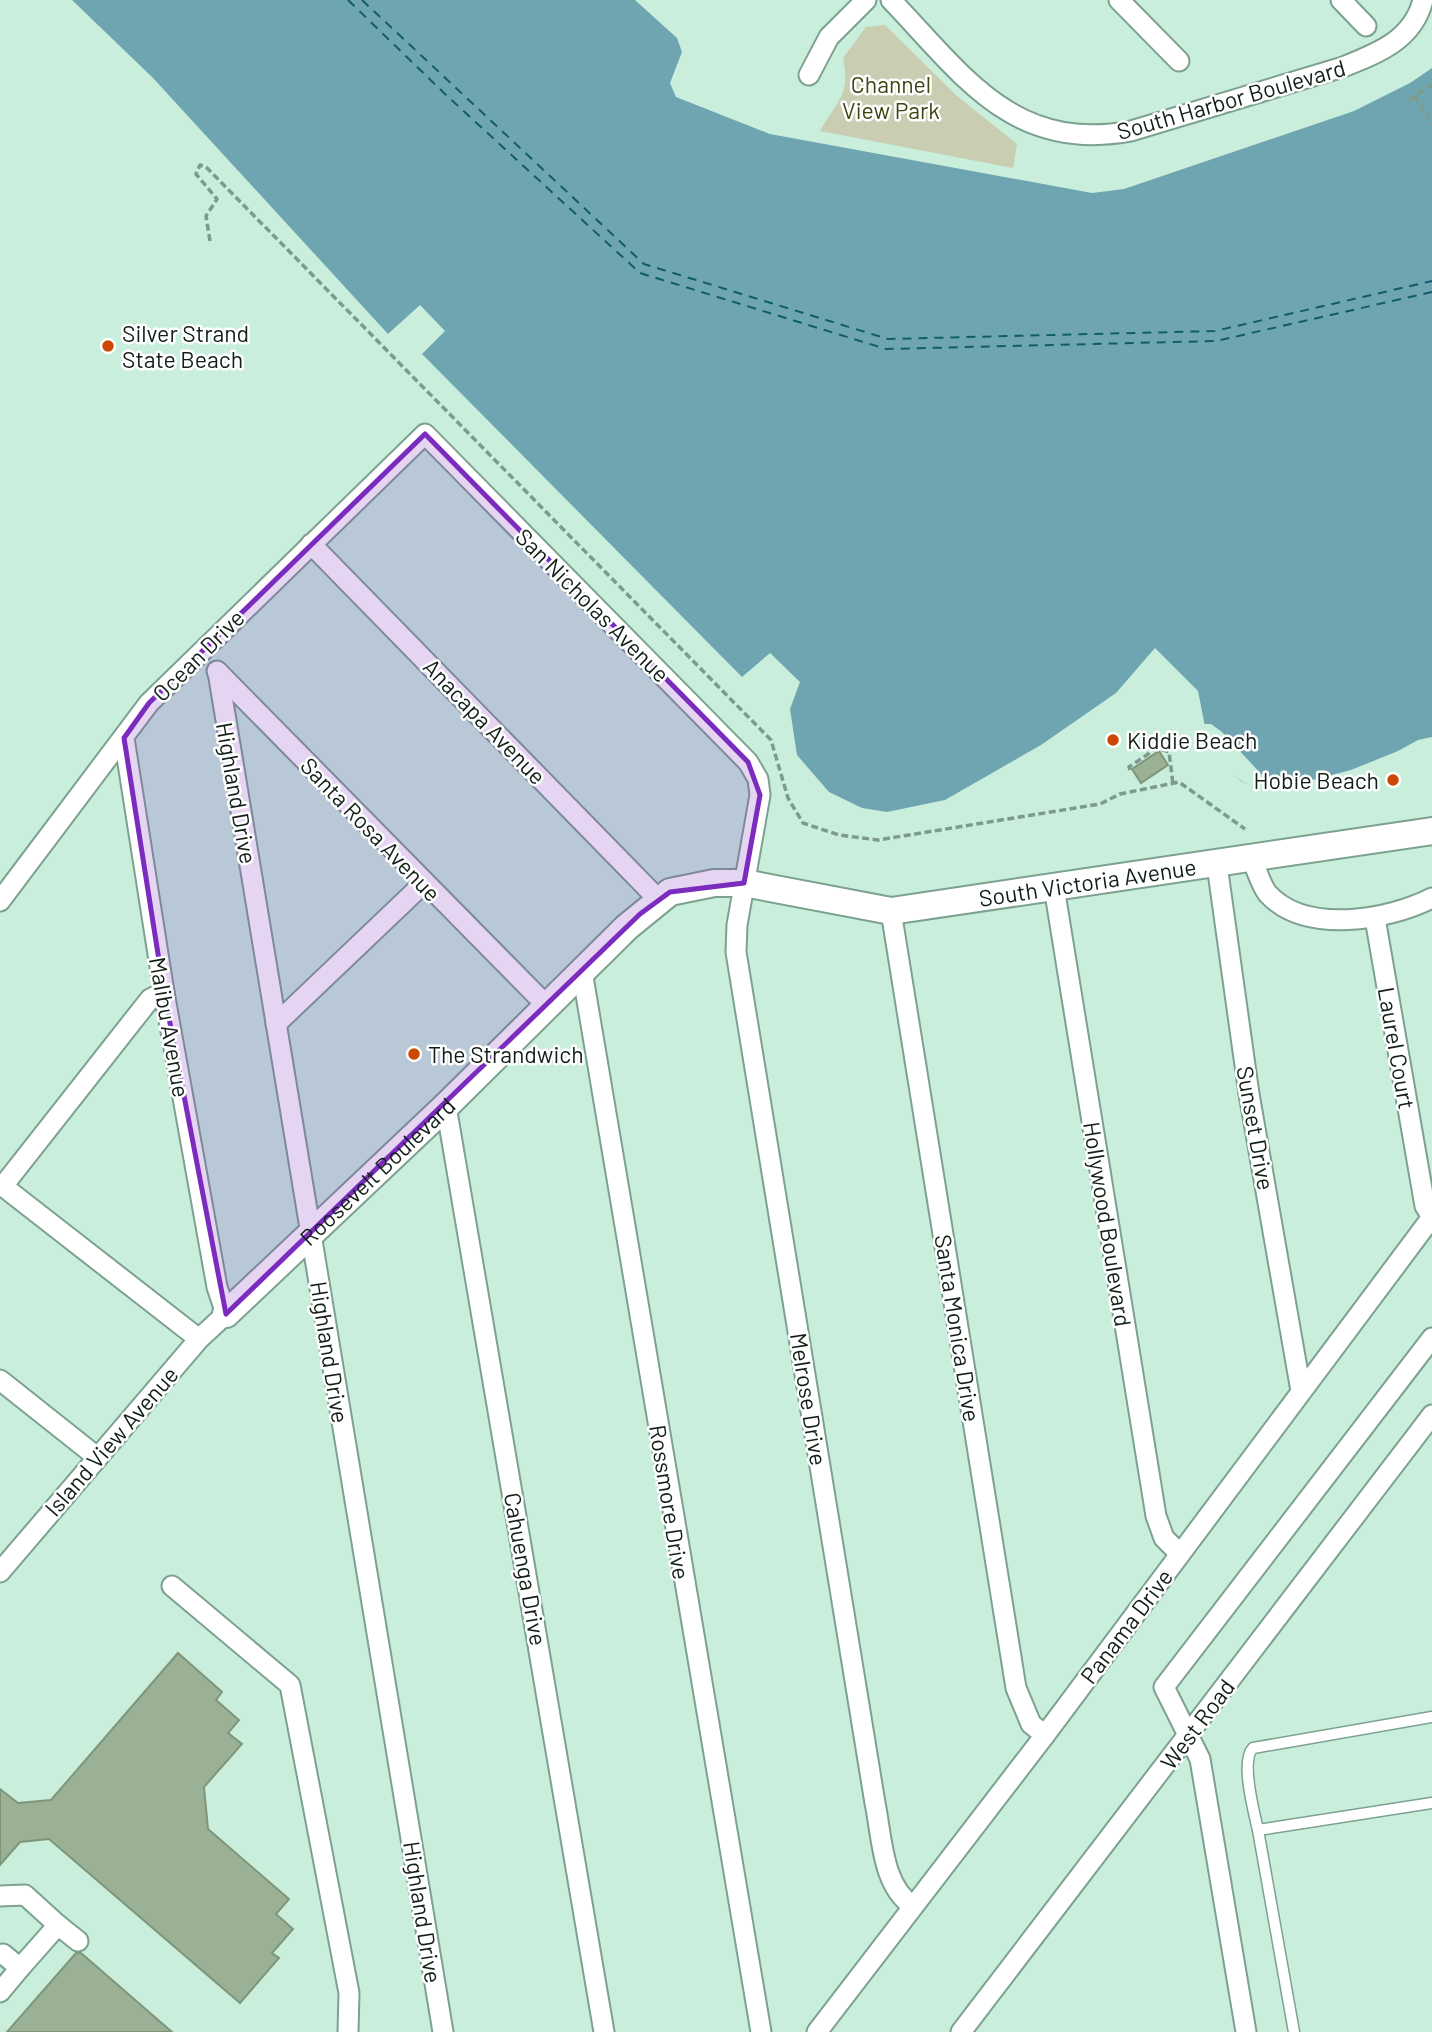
<svg xmlns="http://www.w3.org/2000/svg" width="1432" height="2032" font-family="Barlow,sans-serif">
  <rect width="100%" height="100%" fill="#c9efdc"/>
  <!-- green -->
  <path fill="#c9cdb2" d="M885 25 957 96 1017 144 1013 168 820 131C837 101 851 95 843 58L866 27Z"/>
  <!-- water -->
  <polygon fill="#6fa5b1" points="72,0 635,0 677,38 682,52 670,83 676,97 770,134 1092,193 1124,189 1354,111 1410,83 1432,68 1432,750 1417,758 1270,790 1242,782 1219,761 1207,737 1198,691 1155,648 1116,693 1041,745 945,800 887,812 862,808 829,792 797,755 790,709 800,682 770,653 742,677 422,354 445,331 420,305 388,334 153,78"/>
  <!-- pier -->
  <polygon fill="#c9efdc" points="1204,724 1211,724 1222,732 1263,776 1283,781 1309,781 1351,770 1398,751 1418,740 1432,737 1432,754 1346,786 1300,795 1274,794 1243,782 1216,762 1204,740"/>
  <g fill="none" stroke-linecap="round" stroke-linejoin="round">
    <!-- ferry -->
    <g stroke="#115c6a" stroke-width="2" stroke-dasharray="9 7" stroke-linecap="butt">
      <polyline points="348,0 445,94 640,273 886,349 1216,341 1432,292"/>
      <polyline points="362,0 644,264 888,339 1215,331 1432,281"/>
    </g>
  </g>
  <!-- building -->
  <g fill="#9bb195" stroke="#7f957a" stroke-width="2">
    <polygon points="1159,751 1168,765 1141,783 1132,769"/>
    <polygon points="178,1653 222,1692 216,1700 239,1720 228,1733 242,1744 204,1787 208,1829 289,1899 276,1914 293,1929 272,1953 279,1958 240,2003 49,1839 20,1842 0,1865 0,1789 18,1803 51,1800"/>
    <polygon points="76,1953 81,1953 172,2032 7,2032"/>
  </g>
  <g fill="none" stroke-linecap="round" stroke-linejoin="round">
    <defs>
      <g id="lane">
        <path d="M1258 1830C1254 1812 1240 1761 1253 1748L1432 1717"/>
        <polyline points="1294,2032 1258,1830 1432,1803"/>
      </g>
      <g id="street">
        <path d="M891 0C963 75 1013 153 1131 131L1343 67C1378 53 1413 40 1423 0"/>
        <polyline points="1119,0 1179,61"/>
        <polyline points="1341,0 1366,26"/>
        <polyline points="809,75 829,37 866,0"/>
        <polyline points="311,544 658,899"/>
        <polyline points="217,671 545,1004"/>
        <polyline points="218,672 443,2032"/>
        <path d="M1252 860C1257 870 1261 886 1268 894 1306 935 1389 920 1432 898"/>
        <polyline points="1217,865 1249,1094 1301,1391"/>
        <polyline points="1054,887 1156,1516 1164,1538 1179,1553"/>
        <path d="M0 901 149 703 425 434 748 762 758 779 760 795 737 925 736 952 875 1803C882 1837 882 1886 913 1906"/>
        <polyline points="891,911 1016,1688 1031,1724 1045,1735"/>
        <polyline points="1375,918 1425,1206 1432,1217"/>
        <polyline points="582,971 761,2032"/>
        <polyline points="276,1024 424,883"/>
        <polyline points="446,1106 604,2032"/>
        <polyline points="0,1184 199,1339"/>
        <polyline points="3,1186 150,999 164,992"/>
        <polyline points="0,1380 97,1457"/>
        <polyline points="0,1572 199,1339 226,1314 217,1287 164,992 124,738"/>
        <polyline points="172,1586 290,1685 349,1993 348,2032"/>
        <polyline points="0,1896 25,1895 58,1925"/>
        <polyline points="20,1968 58,1925 78,1941"/>
        <polyline points="0,1992 20,1968 3,1954"/>
        <polyline points="817,2032 1045,1735 1432,1217"/>
        <polyline points="961,2032 1432,1415"/>
        <polyline points="1246,2032 1200,1759 1164,1687 1432,1338"/>
      </g>
      <g id="secondary">
        <path id="s1" d="M226 1314 446 1106 627 927 670 892 714 883H744L891 911 1432 831"/>
      </g>
    </defs>
    <!-- lane casing -->
    <use href="#lane" stroke="#7da190" stroke-width="13"/>
    <!-- street casing -->
    <use href="#street" stroke="#7da190" stroke-width="23"/>
    <!-- secondary casing -->
    <use href="#secondary" stroke="#7da190" stroke-width="30"/>
    <!-- path -->
    <g stroke="#7e9a8c" stroke-width="3.5" stroke-dasharray="7 3.5" stroke-linecap="butt">
      <polyline points="1415,96 1432,124"/>
      <polyline points="1409,100 1432,85"/>
      <polyline points="210,241 206,216 217,199 196,174 200,165 206,167 771,740 788,798 803,823 839,835 878,840 1100,804 1120,794 1179,782 1245,829"/>
      <polyline points="1130,770 1129,767 1157,748 1169,752 1173,784"/>
    </g>
    <!-- lane -->
    <use href="#lane" stroke="#fff" stroke-width="10"/>
    <!-- street -->
    <use href="#street" stroke="#fff" stroke-width="19"/>
    <!-- secondary -->
    <use href="#secondary" stroke="#fff" stroke-width="26"/>
  </g>
  <!-- marked area -->
  <path fill="#7b2cbf" fill-opacity="0.2" stroke="#7b2cbf" stroke-width="5" stroke-linejoin="round" d="M425 434 748 762 760 795 744 883 670 892 640 914 226 1314 164 992 124 738 149 703Z"/>
  <!-- markers -->
  <g fill="#cd4804" stroke="#fff" stroke-width="2.5">
    <circle cx="108" cy="346" r="7"/>
    <circle cx="1113" cy="740" r="7"/>
    <circle cx="1393" cy="780" r="7"/>
    <circle cx="414" cy="1054" r="7"/>
  </g>
  <g text-anchor="middle" dominant-baseline="central" stroke-width="5" stroke-linejoin="round" paint-order="stroke">
    <!-- park labels -->
    <g font-size="23" fill="#404411" stroke="#fff">
      <text x="891" y="84">Channel<tspan x="891" dy="26">View Park</tspan></text>
    </g>
    <!-- street labels -->
    <g font-size="23" fill="#111f18" stroke="#fff">
      <text transform="translate(1231 99) rotate(-16)">South Harbor Boulevard</text>
      <text transform="translate(593 605) rotate(45)">San Nicholas Avenue</text>
      <text transform="translate(198 655) rotate(-45)">Ocean Drive</text>
      <text transform="translate(485 721) rotate(46)">Anacapa Avenue</text>
      <text transform="translate(237 793) rotate(80)">Highland Drive</text>
      <text transform="translate(371 829) rotate(46)">Santa Rosa Avenue</text>
      <text stroke="none"><textPath href="#s1" startOffset="1036">South Victoria Avenue</textPath></text>
      <text transform="translate(170 1027) rotate(80)">Malibu Avenue</text>
      <text transform="translate(1397 1048) rotate(80)">Laurel Court</text>
      <text transform="translate(1256 1128) rotate(80)">Sunset Drive</text>
      <text stroke="none"><textPath href="#s1" startOffset="208">Roosevelt Boulevard</textPath></text>
      <text transform="translate(1108 1224) rotate(81)">Hollywood Boulevard</text>
      <text transform="translate(958 1328) rotate(81)">Santa Monica Drive</text>
      <text transform="translate(330 1352) rotate(81)">Highland Drive</text>
      <text transform="translate(809 1399) rotate(81)">Melrose Drive</text>
      <text transform="translate(111 1441) rotate(-49)">Island View Avenue</text>
      <text transform="translate(670 1502) rotate(81)">Rossmore Drive</text>
      <text transform="translate(526 1569) rotate(80)">Cahuenga Drive</text>
      <text transform="translate(1126 1626) rotate(-53)">Panama Drive</text>
      <text transform="translate(1197 1724) rotate(-53)">West Road</text>
      <text transform="translate(423 1912) rotate(81)">Highland Drive</text>
    </g>
    <!-- poi labels -->
    <g font-size="23" fill="#111f18" stroke="#fff" text-anchor="start">
      <text x="122" y="333">Silver Strand<tspan x="122" dy="26">State Beach</tspan></text>
      <text x="1127" y="740">Kiddie Beach</text>
      <text x="1379" y="780" text-anchor="end">Hobie Beach</text>
      <text x="428" y="1054">The Strandwich</text>
    </g>
  </g>
</svg>
